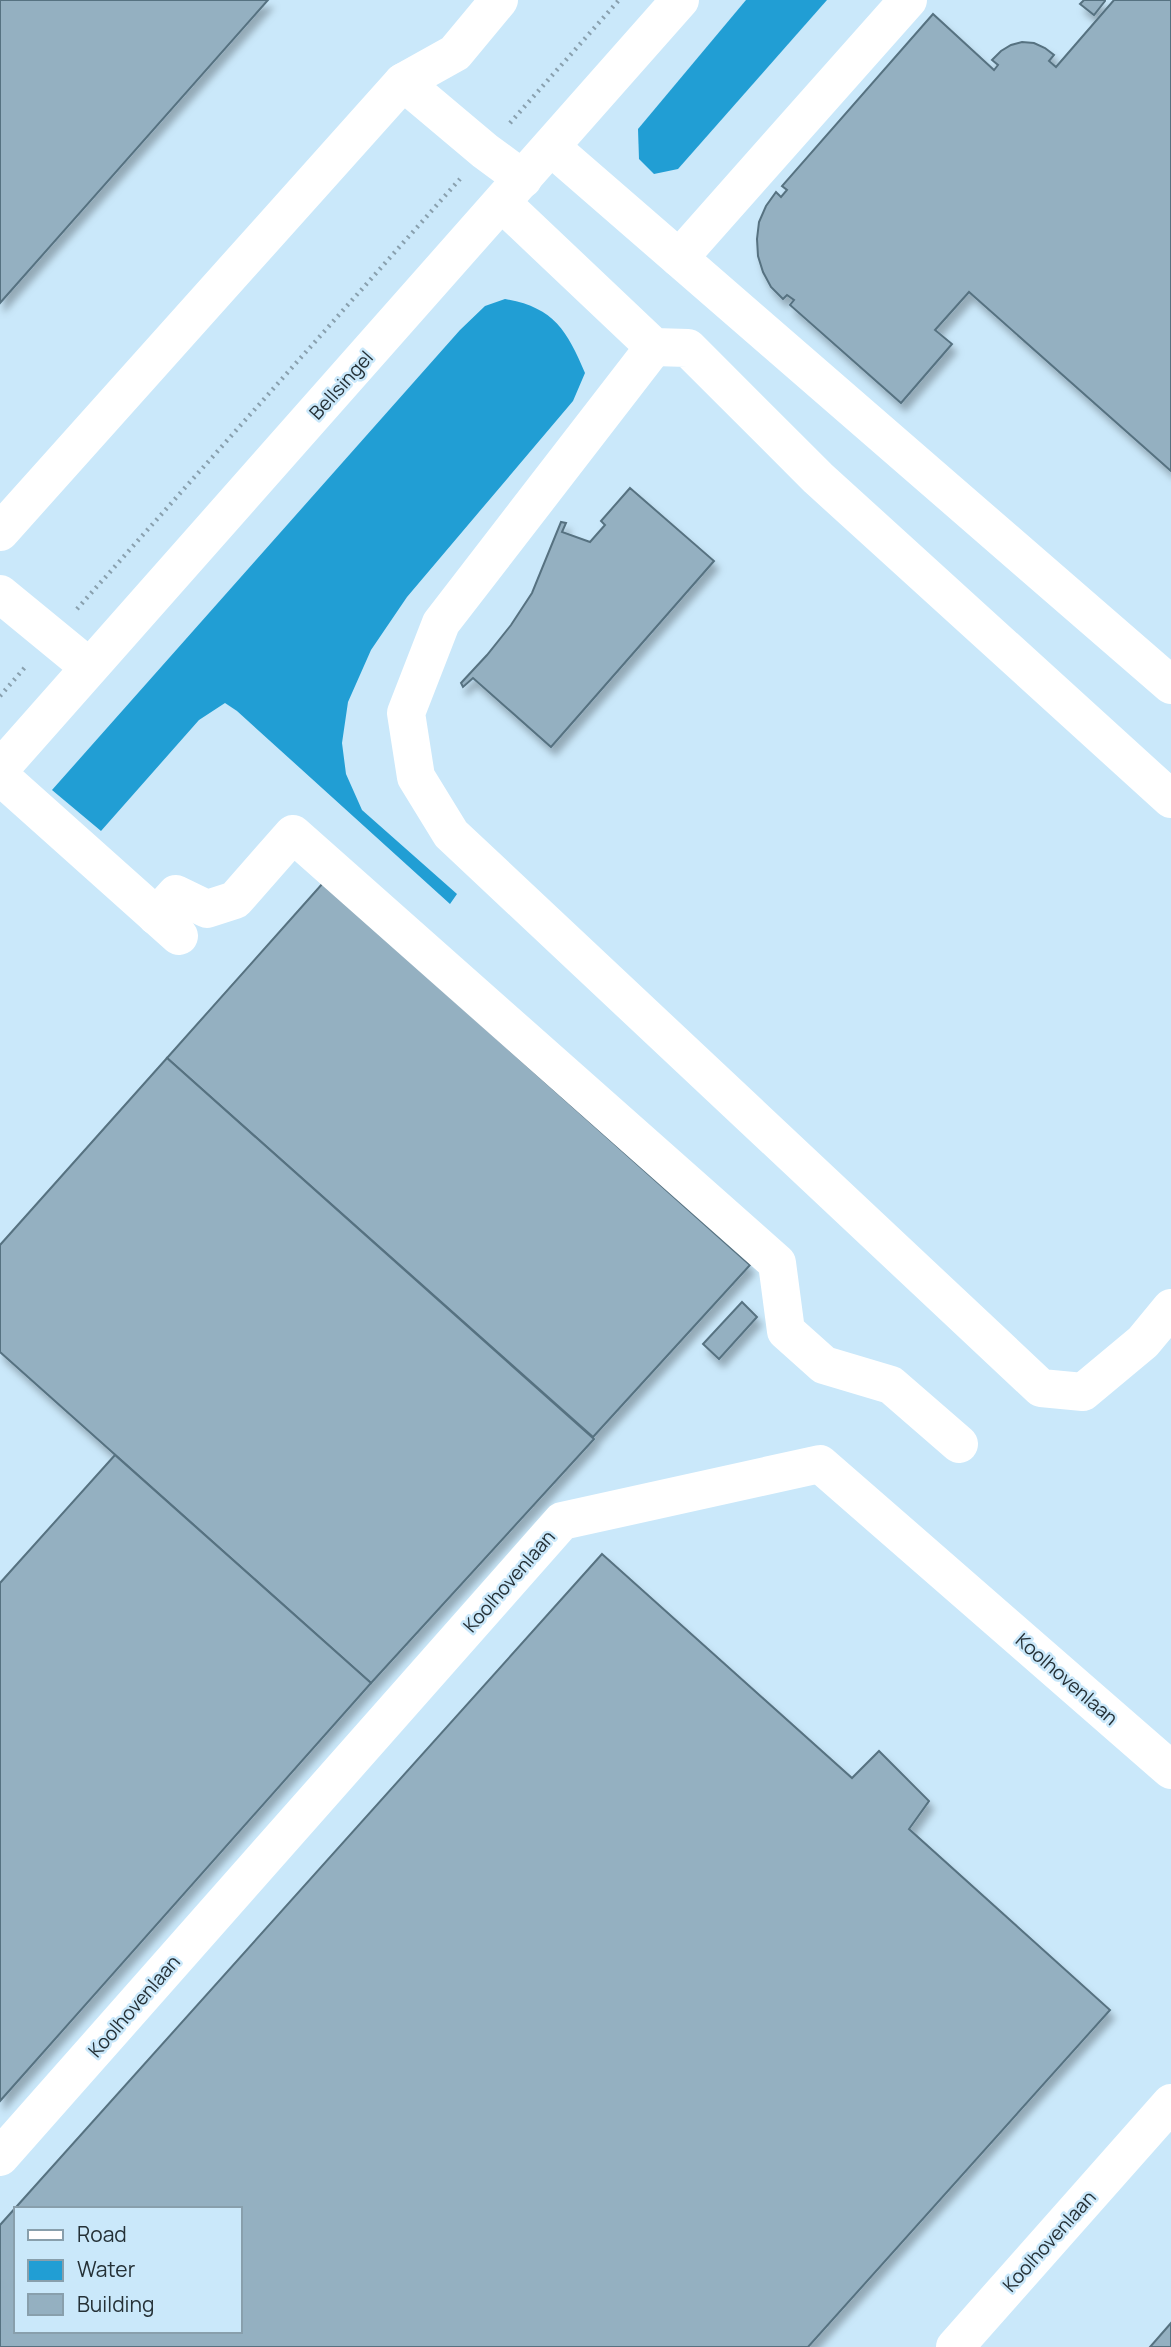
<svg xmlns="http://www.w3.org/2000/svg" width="1171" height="2347" font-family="Manrope,sans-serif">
  <defs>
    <filter id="shadow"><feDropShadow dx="4.5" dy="8" stdDeviation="3.5" flood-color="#0004"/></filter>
  </defs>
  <rect width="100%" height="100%" fill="#cae8fa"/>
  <!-- water -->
  <g fill="#219ed4">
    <polygon points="746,0 827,0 678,169 654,174 639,159 638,129"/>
    <path d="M505 299C553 307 567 330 585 373L573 401 407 597 371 650 348 702 342 743 346 774 362 810 457 894 450 904 237 711 225 703 199 720 101 831 52 790 460 330 485 306Z"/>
  </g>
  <!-- building -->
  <g fill="#94b0c1" stroke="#577281" stroke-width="2" fill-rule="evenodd" filter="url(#shadow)">
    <polygon points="0,0 268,0 0,303"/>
    <polygon points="1084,0 1105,0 1105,1 1094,15 1080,4"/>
    <polygon points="1114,0 1171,0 1171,471 969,292 935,330 952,344 901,403 790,305 794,300 787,295 783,299 771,287 763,272 758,256 757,239 759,222 766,206 776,192 781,197 787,190 782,186 933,14 994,70 998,65 992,60 1001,51 1011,45 1022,42 1034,43 1045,48 1054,55 1049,61 1056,67"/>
    <polygon points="630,488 714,561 551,747 473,678 463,687 461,683 487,655 511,625 532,593 561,522 566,523 562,532 590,542 605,525 601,521"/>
    <polygon points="323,883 750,1265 593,1437 167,1058"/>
    <polygon points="167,1058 594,1439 371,1683 0,1352 0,1245"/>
    <polygon points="742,1302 757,1317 719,1359 703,1344"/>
    <polygon points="115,1455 371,1683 0,2101 0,1583"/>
    <path d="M602 1554 852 1778 879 1751 929 1801 909 1829 1110 2010 808 2347H0V2225ZM16 2209H240V2331H16Z"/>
    <polygon points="1171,2323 1171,2347 1150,2347"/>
  </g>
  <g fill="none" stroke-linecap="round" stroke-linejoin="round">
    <!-- path -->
    <g stroke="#89a0ae" stroke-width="4.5" stroke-dasharray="2 5" stroke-linecap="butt">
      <polyline points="510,123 619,0"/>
      <polyline points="77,609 460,179"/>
      <polyline points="0,696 27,665"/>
    </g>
    <!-- minor -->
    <g stroke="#fff" stroke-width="38">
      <polyline points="403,82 455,53 499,0"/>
      <polyline points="551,147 1171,685"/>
      <polyline points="502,203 654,347 688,348 818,478 1171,799"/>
      <polyline points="679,258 908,0"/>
      <polyline points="654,347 441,623 406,713 416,777 451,834 1041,1388 1083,1392 1143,1342 1171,1308"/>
      <polyline points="0,532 403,82 485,151 523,179"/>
      <polyline points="0,594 89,667"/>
      <polyline points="0,769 680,0"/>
      <polyline points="0,776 179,936"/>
      <polyline points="156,916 176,894 207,909 235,900 293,834 777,1263 786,1331 824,1365 891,1385 959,1444"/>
      <polyline points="0,2157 562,1521 820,1464 1171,1770"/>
      <polyline points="955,2347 1171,2103"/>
    </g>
  </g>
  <g text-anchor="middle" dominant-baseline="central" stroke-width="5" stroke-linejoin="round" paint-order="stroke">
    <!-- street labels -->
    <g font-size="19" fill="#253137" stroke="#cae8fa">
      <text transform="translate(341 385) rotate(-48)">Bellsingel</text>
      <text transform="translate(509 1581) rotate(-49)">Koolhovenlaan</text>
      <text transform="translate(1067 1679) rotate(41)">Koolhovenlaan</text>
      <text transform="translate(134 2006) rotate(-49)">Koolhovenlaan</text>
      <text transform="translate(1049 2241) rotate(-48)">Koolhovenlaan</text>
    </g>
  </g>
  <!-- legend -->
  <rect x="14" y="2207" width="228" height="126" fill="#cae8fa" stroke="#889fac" stroke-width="2"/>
  <rect x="28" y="2230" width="35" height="10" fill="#ffffff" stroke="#889fac" stroke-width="2"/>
  <text x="77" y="2242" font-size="21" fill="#253137">Road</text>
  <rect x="28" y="2260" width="35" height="21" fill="#219ed4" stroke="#889fac" stroke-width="2"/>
  <text x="77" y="2277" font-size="21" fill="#253137">Water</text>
  <rect x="28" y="2294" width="35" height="21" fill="#94b0c1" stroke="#889fac" stroke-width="2"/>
  <text x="77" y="2312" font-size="21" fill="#253137">Building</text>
</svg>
